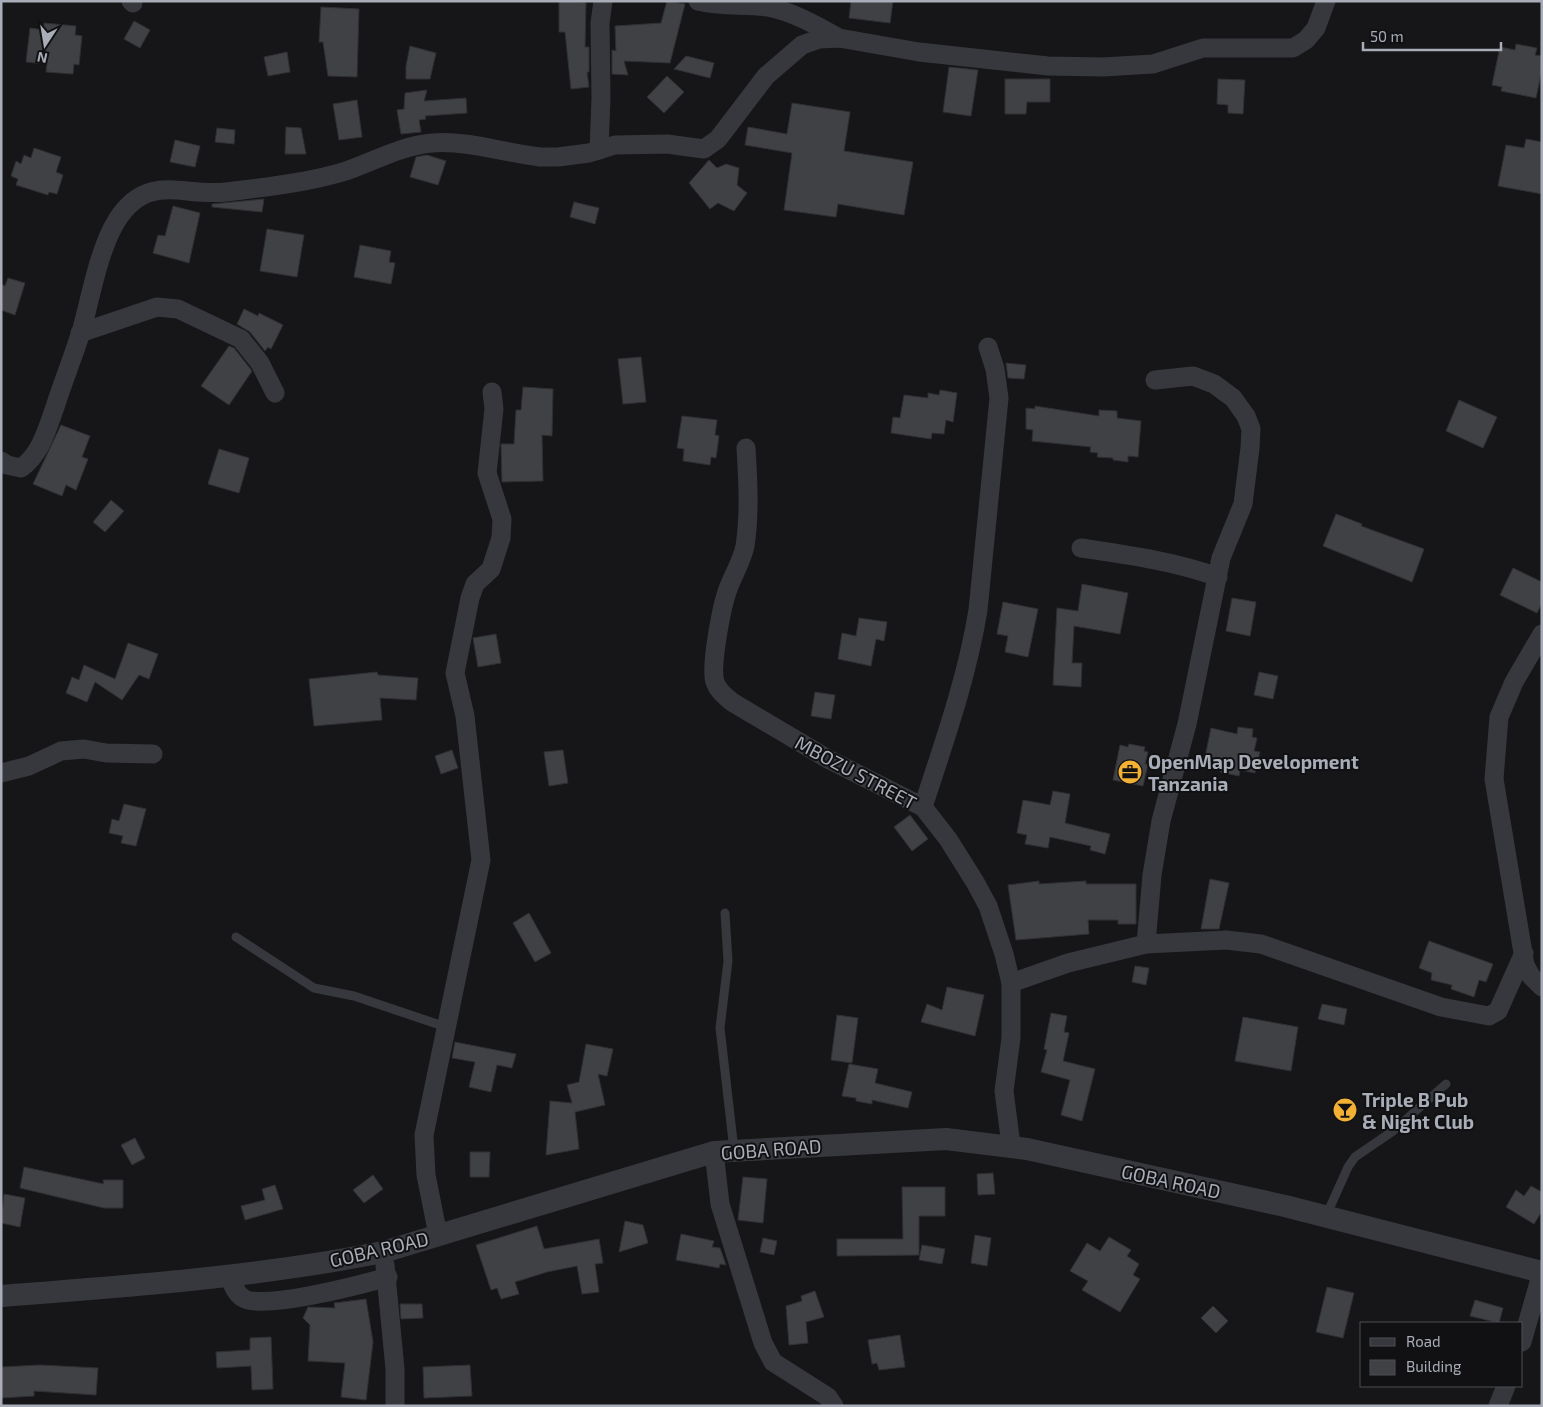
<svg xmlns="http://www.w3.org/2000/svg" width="1543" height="1407" font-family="'Exo 2',sans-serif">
  <rect width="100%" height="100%" fill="#161618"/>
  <!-- building -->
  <g fill="#404145" stroke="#303034">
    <polygon points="559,1 586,2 585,47 589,47 589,72 587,72 589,87 571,89 565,32 559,32"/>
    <polygon points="667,1 685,4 670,63 624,61 628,75 612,74 612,50 616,51 615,26 661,23"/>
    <polygon points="851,1 893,1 890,23 849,18"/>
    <polygon points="321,7 359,9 357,77 328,76 323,42 319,42"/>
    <polygon points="134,21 150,30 140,48 124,39"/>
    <polygon points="44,23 76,26 75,35 82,36 79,65 74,64 73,74 46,72 47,64 26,62 30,28 44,30"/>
    <polygon points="1516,44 1537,48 1535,55 1542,56 1542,70 1536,98 1501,91 1502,87 1492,85 1500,47 1515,50"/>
    <polygon points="410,46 436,53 430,79 406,79 406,66"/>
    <polygon points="287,52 290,72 268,76 264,57"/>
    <polygon points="686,56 714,63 710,78 674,69"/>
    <polygon points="949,67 978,70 971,116 943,112"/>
    <polygon points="667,76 684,92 664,113 647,97"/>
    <polygon points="1005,79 1050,79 1050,102 1027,102 1026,114 1005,114"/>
    <polygon points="1218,79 1245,80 1243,114 1228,113 1228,105 1217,104"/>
    <polygon points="427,90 424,101 466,98 467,113 425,116 426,119 419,120 421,132 401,134 397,110 404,109 405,93"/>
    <polygon points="357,100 362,137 339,140 333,104"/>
    <polygon points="792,103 850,112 844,151 913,162 904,215 838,204 836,217 784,210 792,153 745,145 748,127 787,134"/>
    <polygon points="286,127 301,128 306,154 285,154"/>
    <polygon points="217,128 235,130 234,144 215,142"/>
    <polygon points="1526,139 1542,142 1542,194 1498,186 1506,145 1524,148"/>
    <polygon points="175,140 200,146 195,167 170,162"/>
    <polygon points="34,148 61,157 56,172 63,175 57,194 49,192 48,195 16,185 18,179 11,176 16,161 21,164 24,155 31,158"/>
    <polygon points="427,155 446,161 438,185 410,177 416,157"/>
    <polygon points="709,160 717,168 726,164 739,168 737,185 747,193 734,211 718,203 710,209 689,183"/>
    <polygon points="264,199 262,212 212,207 212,204"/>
    <polygon points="574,202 599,208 595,224 570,217"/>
    <polygon points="173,206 200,213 189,263 153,253 158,235 165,236"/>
    <polygon points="267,229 304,235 297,277 260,271"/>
    <polygon points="360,245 391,251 389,262 395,263 391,284 354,277"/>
    <polygon points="8,278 25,283 15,315 1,310 1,284 5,286"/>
    <polygon points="244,309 258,316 259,313 283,325 271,349 268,347 265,351 250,332 237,324"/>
    <polygon points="229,346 234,348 252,371 229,405 201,386"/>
    <polygon points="641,357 646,402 623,404 618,359"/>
    <polygon points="1006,363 1026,365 1024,379 1008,378"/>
    <polygon points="523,387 553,389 552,436 542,435 543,481 502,482 501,444 514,444 516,410 521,410"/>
    <polygon points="940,390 957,393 953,422 946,420 944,434 932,433 931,439 891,433 893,417 900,418 904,395 928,398 928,393 939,395"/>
    <polygon points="1459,400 1497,417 1483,448 1446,431"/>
    <polygon points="1035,406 1099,416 1099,410 1117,411 1117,418 1141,421 1138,457 1128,456 1128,462 1113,460 1113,458 1097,457 1098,453 1090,452 1091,447 1032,441 1033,430 1026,429 1026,408 1035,409"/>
    <polygon points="682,416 717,420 715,435 719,436 716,458 711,457 710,465 683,461 684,449 677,448"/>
    <polygon points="61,425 90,436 82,457 88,459 76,490 66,485 62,496 33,484"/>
    <polygon points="219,449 249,458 239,493 208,484"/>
    <polygon points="111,500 124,511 105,532 93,522"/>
    <polygon points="1336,514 1362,524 1361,526 1424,549 1412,582 1323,546"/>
    <polygon points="1513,568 1542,582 1542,603 1537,613 1500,595"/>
    <polygon points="1082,584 1128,593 1120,634 1074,626 1072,663 1082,663 1081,687 1053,685 1057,608 1078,611"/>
    <polygon points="1232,598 1256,602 1250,636 1226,631"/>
    <polygon points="1003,602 1038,609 1028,657 1005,652 1008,636 997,634"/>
    <polygon points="859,618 887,622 884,641 876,639 871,666 838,659 842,633 856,636"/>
    <polygon points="496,634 501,663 478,667 473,638"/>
    <polygon points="128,643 158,654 149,679 139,675 122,700 95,682 87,702 66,693 72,677 79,680 84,665 115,679"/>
    <polygon points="377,672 378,675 418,678 416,700 380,698 382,720 314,726 309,679"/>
    <polygon points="1259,672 1278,676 1273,699 1254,695"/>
    <polygon points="815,692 835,695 831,719 811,716"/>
    <polygon points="1238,727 1253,729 1252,737 1257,738 1254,751 1260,752 1255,773 1240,770 1239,776 1220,772 1222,760 1205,757 1211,728 1237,734"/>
    <polygon points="1129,744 1145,747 1144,751 1148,752 1145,764 1148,764 1143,786 1113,780 1120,745 1128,747"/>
    <polygon points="452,750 458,768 441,774 435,756"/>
    <polygon points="563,750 568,783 549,786 544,752"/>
    <polygon points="1053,791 1070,794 1065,823 1110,834 1105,854 1090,850 1091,846 1050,837 1048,848 1025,844 1027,835 1017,833 1023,800 1050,805"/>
    <polygon points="124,804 146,809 136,846 121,843 123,836 109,833 112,819 119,821"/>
    <polygon points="910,815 928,839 912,851 894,827"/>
    <polygon points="1210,879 1229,883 1219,929 1201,929"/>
    <polygon points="1039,881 1039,884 1086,881 1086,884 1136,884 1136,924 1118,924 1118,920 1088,920 1089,934 1016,940 1008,885"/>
    <polygon points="529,913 551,953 535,962 513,923"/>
    <polygon points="1429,941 1493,964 1486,982 1479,980 1474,997 1451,989 1452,985 1431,980 1432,973 1419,968"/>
    <polygon points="1135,966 1149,968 1146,985 1132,982"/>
    <polygon points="947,987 984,995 975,1036 921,1022 927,1004 942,1010"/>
    <polygon points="1322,1004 1347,1009 1344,1025 1318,1019"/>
    <polygon points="1051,1013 1067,1016 1064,1032 1069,1033 1063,1061 1095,1069 1082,1121 1061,1115 1070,1080 1041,1072 1047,1050 1044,1049"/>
    <polygon points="837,1015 858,1018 852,1063 831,1060"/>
    <polygon points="1243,1017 1298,1027 1291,1071 1235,1061"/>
    <polygon points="455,1042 516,1054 512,1068 497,1065 491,1092 469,1087 475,1062 452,1058"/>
    <polygon points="586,1044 613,1049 607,1076 598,1074 605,1105 575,1112 579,1149 546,1155 550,1101 572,1103 567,1085 579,1082"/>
    <polygon points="849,1064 878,1069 875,1083 912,1092 908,1108 872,1100 872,1104 856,1101 856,1098 842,1096"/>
    <polygon points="135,1138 145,1158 132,1165 121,1145"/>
    <polygon points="470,1152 490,1152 489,1177 470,1177"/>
    <polygon points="24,1167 104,1184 103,1180 123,1180 123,1208 104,1208 20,1188"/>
    <polygon points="993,1173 995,1194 978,1195 977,1174"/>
    <polygon points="373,1175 383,1189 364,1203 353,1190"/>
    <polygon points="743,1177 767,1179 763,1223 738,1220"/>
    <polygon points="275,1185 283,1209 245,1220 241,1206 265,1200 262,1189"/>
    <polygon points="1531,1186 1542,1192 1542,1211 1534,1224 1506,1207 1516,1190 1524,1196"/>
    <polygon points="902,1187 945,1187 945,1216 919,1216 919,1255 837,1256 837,1239 903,1239"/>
    <polygon points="4,1194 25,1198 20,1227 1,1223"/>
    <polygon points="625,1221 643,1225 648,1243 619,1252"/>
    <polygon points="537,1226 544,1249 599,1239 603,1263 595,1264 599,1292 582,1294 577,1266 547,1272 515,1282 519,1294 501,1299 497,1288 491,1290 476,1245"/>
    <polygon points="681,1234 714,1241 712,1247 720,1248 726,1265 720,1264 719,1268 676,1260"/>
    <polygon points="975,1235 991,1238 987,1266 971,1263"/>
    <polygon points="1109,1237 1131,1250 1127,1256 1139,1264 1133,1275 1140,1279 1120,1312 1082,1290 1088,1281 1070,1271 1087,1243 1100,1251"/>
    <polygon points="763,1238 777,1241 774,1255 760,1252"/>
    <polygon points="922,1245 945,1249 942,1264 919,1260"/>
    <polygon points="1327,1287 1354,1293 1343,1338 1316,1332"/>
    <polygon points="815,1291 824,1317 806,1322 808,1343 789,1345 786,1306 802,1301 801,1296"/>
    <polygon points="366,1299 373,1342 366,1400 341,1397 345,1363 308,1361 310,1325 303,1318 308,1307 335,1308 334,1303"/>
    <polygon points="1475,1300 1503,1308 1499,1323 1470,1316"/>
    <polygon points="400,1304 422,1304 423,1318 401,1319"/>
    <polygon points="1213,1306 1228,1321 1216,1333 1201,1318"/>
    <polygon points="900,1335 905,1367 879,1370 877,1363 872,1364 868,1340"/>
    <polygon points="271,1337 273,1389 252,1390 251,1366 217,1368 216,1352 250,1350 250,1338"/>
    <polygon points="41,1365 98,1368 96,1395 34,1391 34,1396 1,1398 1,1367"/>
    <polygon points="470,1365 472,1396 424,1398 423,1367"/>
  </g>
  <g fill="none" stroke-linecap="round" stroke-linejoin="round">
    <!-- service -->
    <g stroke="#37383d" stroke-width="9">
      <polyline points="725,913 728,961 720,1028 734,1150"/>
      <polyline points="236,937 314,988 354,996 446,1027"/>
      <polyline points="1326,1216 1348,1167 1355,1157 1393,1131 1446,1084"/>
    </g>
    <!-- minor -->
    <g stroke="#37383d" stroke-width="19">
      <polyline points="131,1 133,3"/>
      <path d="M698 1C721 7 744 4 768 7 793 12 816 25 839 38"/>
      <polyline points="599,150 601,98 600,23 603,1"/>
      <polyline points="80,333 157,307 178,309 241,339 260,363 275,393"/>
      <path d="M746 448C748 481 750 513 745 546 742 561 733 575 728 589 722 605 710 666 715 682 718 691 725 696 732 702L828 759 923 807 948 839 975 882 988 906 1004 954 1011 983V1038L1004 1091 1011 1145"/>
      <path d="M1 461 7 465 21 468C41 454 47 429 55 407 63 382 73 357 81 332 91 297 98 251 117 220 148 172 182 197 226 192 266 187 307 183 346 171 375 161 400 146 432 143 467 140 505 153 540 157H558L589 153 615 145 667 144 704 149 718 139 766 76 802 45 819 39 839 38 919 52 1048 66 1103 67 1153 64 1203 48H1293L1306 40 1316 28 1326 1"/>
      <path d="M1081 548C1128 555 1173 561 1218 577"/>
      <polyline points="1542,634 1514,682 1499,717 1494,779 1525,965 1531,976 1542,987"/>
      <polyline points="1,773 29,766 61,751 84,749 106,753 153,754"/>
      <path d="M923 807C944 742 967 678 978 610L999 398 995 369 988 347"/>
      <polyline points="1146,944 1152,875 1161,821 1187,724 1221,558 1243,504 1250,448 1251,429 1246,416 1233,398 1214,384 1193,376 1155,380"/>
      <polyline points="1011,983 1068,963 1146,944 1226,940 1261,944 1441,1007 1489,1016 1498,1011 1524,953"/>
      <polyline points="714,1152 720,1204 763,1343 773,1362 828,1397 834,1406"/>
      <polyline points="438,1235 426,1175 424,1135 481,860 465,716 455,673 470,598 475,584 491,569 501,538 502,519 487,473 494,409 492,392"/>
      <polyline points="385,1265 395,1369 395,1406"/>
      <path d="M229 1275C232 1283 235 1293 243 1298 262 1311 363 1284 388 1277"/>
      <polyline points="1522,1342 1542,1272"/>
      <polyline points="1498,1406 1506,1386"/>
    </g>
    <!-- tertiary -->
    <path stroke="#37383d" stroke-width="22" d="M1 1296C129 1286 257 1277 383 1252L714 1152 946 1139 1027 1149 1285 1206 1542 1272"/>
  </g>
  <!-- icons -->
  <defs>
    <symbol id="office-disc" viewBox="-11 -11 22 22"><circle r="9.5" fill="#f2b134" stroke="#111113"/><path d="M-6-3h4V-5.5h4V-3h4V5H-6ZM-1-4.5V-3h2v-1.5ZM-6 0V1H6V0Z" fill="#111"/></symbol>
    <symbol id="bar-disc" viewBox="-11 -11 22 22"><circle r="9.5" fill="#f2b134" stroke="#111113"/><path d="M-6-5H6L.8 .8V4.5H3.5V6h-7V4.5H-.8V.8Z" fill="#111"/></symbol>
  </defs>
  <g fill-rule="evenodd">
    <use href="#office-disc" x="1116" y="758" width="28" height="28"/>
    <use href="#bar-disc" x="1331" y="1096" width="28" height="28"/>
  </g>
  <g text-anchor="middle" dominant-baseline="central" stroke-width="4" stroke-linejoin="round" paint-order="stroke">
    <!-- poi labels -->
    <g font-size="19" font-weight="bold" fill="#a8adb8" stroke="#111113" text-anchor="start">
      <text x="1148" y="761">OpenMap Development<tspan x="1148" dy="22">Tanzania</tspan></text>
      <text x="1362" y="1099">Triple B Pub<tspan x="1362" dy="22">&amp; Night Club</tspan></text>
    </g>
    <!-- street labels -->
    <g font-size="19" fill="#a8adb8" stroke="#111113">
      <text transform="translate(856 772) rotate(28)">MBOZU STREET</text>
      <text transform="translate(771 1149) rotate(-4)">GOBA ROAD</text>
      <text transform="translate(1171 1181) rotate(12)">GOBA ROAD</text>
      <text transform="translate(379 1249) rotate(-13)">GOBA ROAD</text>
    </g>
  </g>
  <!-- border -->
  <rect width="1543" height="1407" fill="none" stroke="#a8adb8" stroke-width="5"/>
  <!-- legend -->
  <rect x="1360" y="1322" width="162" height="65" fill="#111113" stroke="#4d4f55"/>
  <rect x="1370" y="1338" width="25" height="8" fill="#37383d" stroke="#4d4f55"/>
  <text x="1406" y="1347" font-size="15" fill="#a8adb8">Road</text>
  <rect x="1370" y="1360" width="25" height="15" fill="#404145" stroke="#4d4f55"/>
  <text x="1406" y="1372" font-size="15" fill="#a8adb8">Building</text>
  <!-- north arrow -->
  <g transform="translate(45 45) rotate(192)" stroke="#111113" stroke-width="4" paint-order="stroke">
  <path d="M0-4L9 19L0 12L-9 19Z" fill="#a8adb8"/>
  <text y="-8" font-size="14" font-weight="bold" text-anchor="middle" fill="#a8adb8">N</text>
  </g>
  <!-- scale -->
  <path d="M1363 42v8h138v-8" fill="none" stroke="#a8adb8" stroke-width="2.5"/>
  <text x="1370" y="42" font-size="15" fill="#a8adb8" stroke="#111113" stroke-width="4" paint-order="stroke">50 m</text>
</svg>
